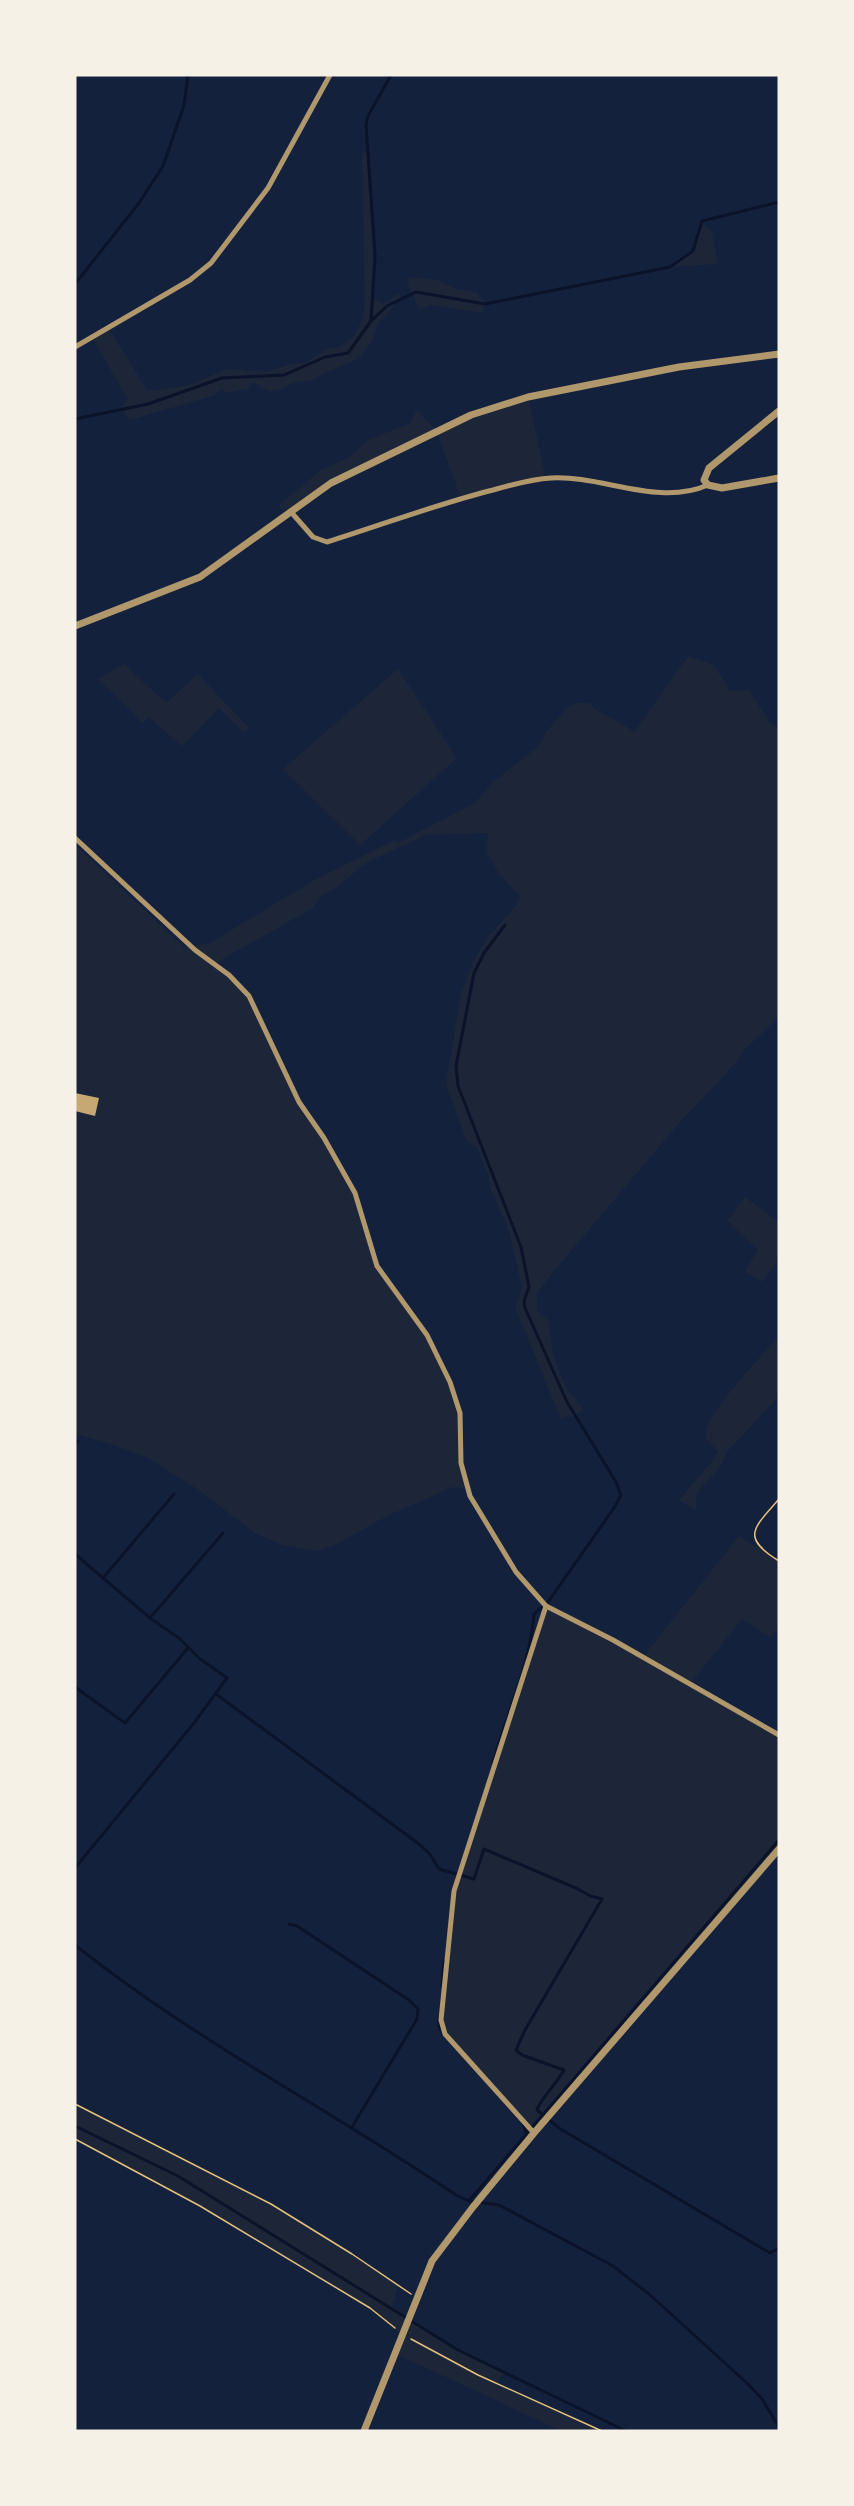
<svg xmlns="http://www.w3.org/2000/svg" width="854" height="2506" font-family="Arial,sans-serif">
  <rect width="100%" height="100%" fill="#14213d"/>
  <!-- green -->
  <g fill="#1d2539">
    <polygon points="362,152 368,153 375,256 372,302 379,301 383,304 399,293 400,299 378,324 373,340 358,359 324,373 314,380 293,383 283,389 270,391 259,387 256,383 250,383 249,389 226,393 221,389 216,395 130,420 121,409 127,398 92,337 108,328 148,391 190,385 227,369 267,372 291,364 305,363 326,349 340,347 355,335 363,317 365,304"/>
    <polygon points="702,221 712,233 718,264 670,267 693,251"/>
    <polygon points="409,277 438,280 456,289 478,293 485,304 482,313 430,305 420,310 408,284"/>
    <polygon points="528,397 546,478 461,498 437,432 331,483 291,512 279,508 280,504 321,470 351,456 366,441 410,423 417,410 437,431"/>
    <path d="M688 656 714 665 730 691 749 690 767 718 768 723 779 727V1017L742 1052C739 1063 693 1108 681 1121 638 1171 596 1222 552 1273L537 1294V1310L549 1321C550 1345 555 1365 566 1386 570 1394 578 1400 583 1410L573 1417 569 1415 561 1419 515 1307 522 1287 509 1231 490 1188 489 1177 477 1147 467 1141 446 1084 461 993 473 962 487 938 516 906 520 896 500 875 487 853 488 833 426 835 366 863 337 887 320 896 313 908 214 964 249 996 299 1102 324 1138 355 1193 377 1266 427 1335 450 1382 460 1413 461 1463 468 1490 453 1487 389 1515 333 1546 320 1550H310L283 1545 256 1534 200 1491 150 1459 112 1444 75 1434V845L185 948 210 943 311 882 395 840 398 843 475 803 493 782 539 746 546 732 565 710 575 703H589C600 716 620 720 634 732Z"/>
    <polygon points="124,664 166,703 198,674 249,728 244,733 219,708 182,746 149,717 143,723 98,679"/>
    <polygon points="398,669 457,758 360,845 283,769"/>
    <polygon points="745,1197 779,1222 779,1260 762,1282 745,1271 758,1250 727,1221"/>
    <path d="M779 1336V1396L728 1451 719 1469 697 1492 696 1510 679 1500 713 1460 718 1451C712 1445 705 1441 706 1432 707 1413 764 1353 779 1336Z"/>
    <polygon points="739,1536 779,1561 779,1629 770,1637 742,1619 690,1684 779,1736 779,1849 534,2133 445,2034 441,2020 454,1891 546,1606 643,1657"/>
    <polygon points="75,2104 271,2204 352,2254 398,2286 391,2309 458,2350 503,2372 497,2384 602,2431 562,2431 394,2353 402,2334 370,2308 200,2206 75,2139"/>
  </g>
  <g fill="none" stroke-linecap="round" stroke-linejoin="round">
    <!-- stream -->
    <g stroke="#0b132b" stroke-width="3">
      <polyline points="75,284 139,203 163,166 184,105 188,75"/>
      <polyline points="371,321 375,256 366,125 368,116 391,75"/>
      <polyline points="75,419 148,404 222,378 284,375 325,357 348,353 371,321 387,306 416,292 485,304 670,267 693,251 702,221 779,202"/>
      <polyline points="75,1444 78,1441"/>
      <polyline points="75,1554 150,1618 179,1638 199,1658 227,1678 194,1723 75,1868"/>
      <polyline points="103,1578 174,1494"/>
      <polyline points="150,1618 223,1533"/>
      <polyline points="75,1687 125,1723 188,1648"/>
      <path d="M216 1694 419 1844 429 1853 439 1869 474 1879 484 1849 578 1889 590 1896 602 1899 525 2030 516 2050 522 2055 564 2070C559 2080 538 2103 537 2110L559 2128 770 2253 779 2248"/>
      <path d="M493 1763C506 1715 531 1662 534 1614L548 1602 614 1508 621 1495 616 1482 567 1402 525 1308 524 1301 529 1287 521 1247 458 1086 456 1066 474 973 484 953 505 925"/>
      <polyline points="289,1924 297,1926 409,2000 418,2009 417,2019 352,2127"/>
      <path d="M75 1945C194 2040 331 2110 456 2195L469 2201 499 2205 613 2266 649 2294 748 2384 762 2399 779 2427"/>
      <polyline points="442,1987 444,1961"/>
      <polyline points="439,2017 439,2026 443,2034"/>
      <polyline points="523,2124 526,2133"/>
      <polyline points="75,2126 178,2176 458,2350 626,2431"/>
      <polyline points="469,2201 779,1840"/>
    </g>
  </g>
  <!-- building -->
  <polygon fill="#c6a872" points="75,1093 99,1098 95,1116 75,1111"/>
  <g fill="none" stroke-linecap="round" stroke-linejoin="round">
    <!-- path -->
    <g stroke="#e5c07b" stroke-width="1.5">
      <path d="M779 1499C754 1528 740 1537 779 1561"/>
      <polyline points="75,2104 271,2204 352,2254 411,2294"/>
      <polyline points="75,2139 200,2206 370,2308 395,2328"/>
      <polyline points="411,2339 478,2375 602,2431"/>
    </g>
    <!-- minor -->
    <g stroke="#b1986c" stroke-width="5">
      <polyline points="75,347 190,280 211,263 268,188 330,75"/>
      <path d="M291 512 313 537 327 542C382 525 437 504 493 490 511 485 531 479 551 478 602 475 658 507 708 485"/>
      <polyline points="75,838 195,950 229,975 249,996 299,1102 324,1138 355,1193 377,1266 427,1335 450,1382 460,1413 461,1463 470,1496 516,1572 546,1606 613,1640 779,1735"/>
      <polyline points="534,2133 445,2034 441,2020 454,1891 546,1606"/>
    </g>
    <!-- tertiary -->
    <g stroke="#b1986c" stroke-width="7">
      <polyline points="779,411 709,468 704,480 708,485 722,488 779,478"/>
      <polyline points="75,626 200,577 331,483 471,415 528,397 679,367 779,354"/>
      <polyline points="364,2431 432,2261 473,2207 534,2133 779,1849"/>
    </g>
  </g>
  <!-- border -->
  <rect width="854" height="2506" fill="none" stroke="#f6f1e7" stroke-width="153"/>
</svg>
